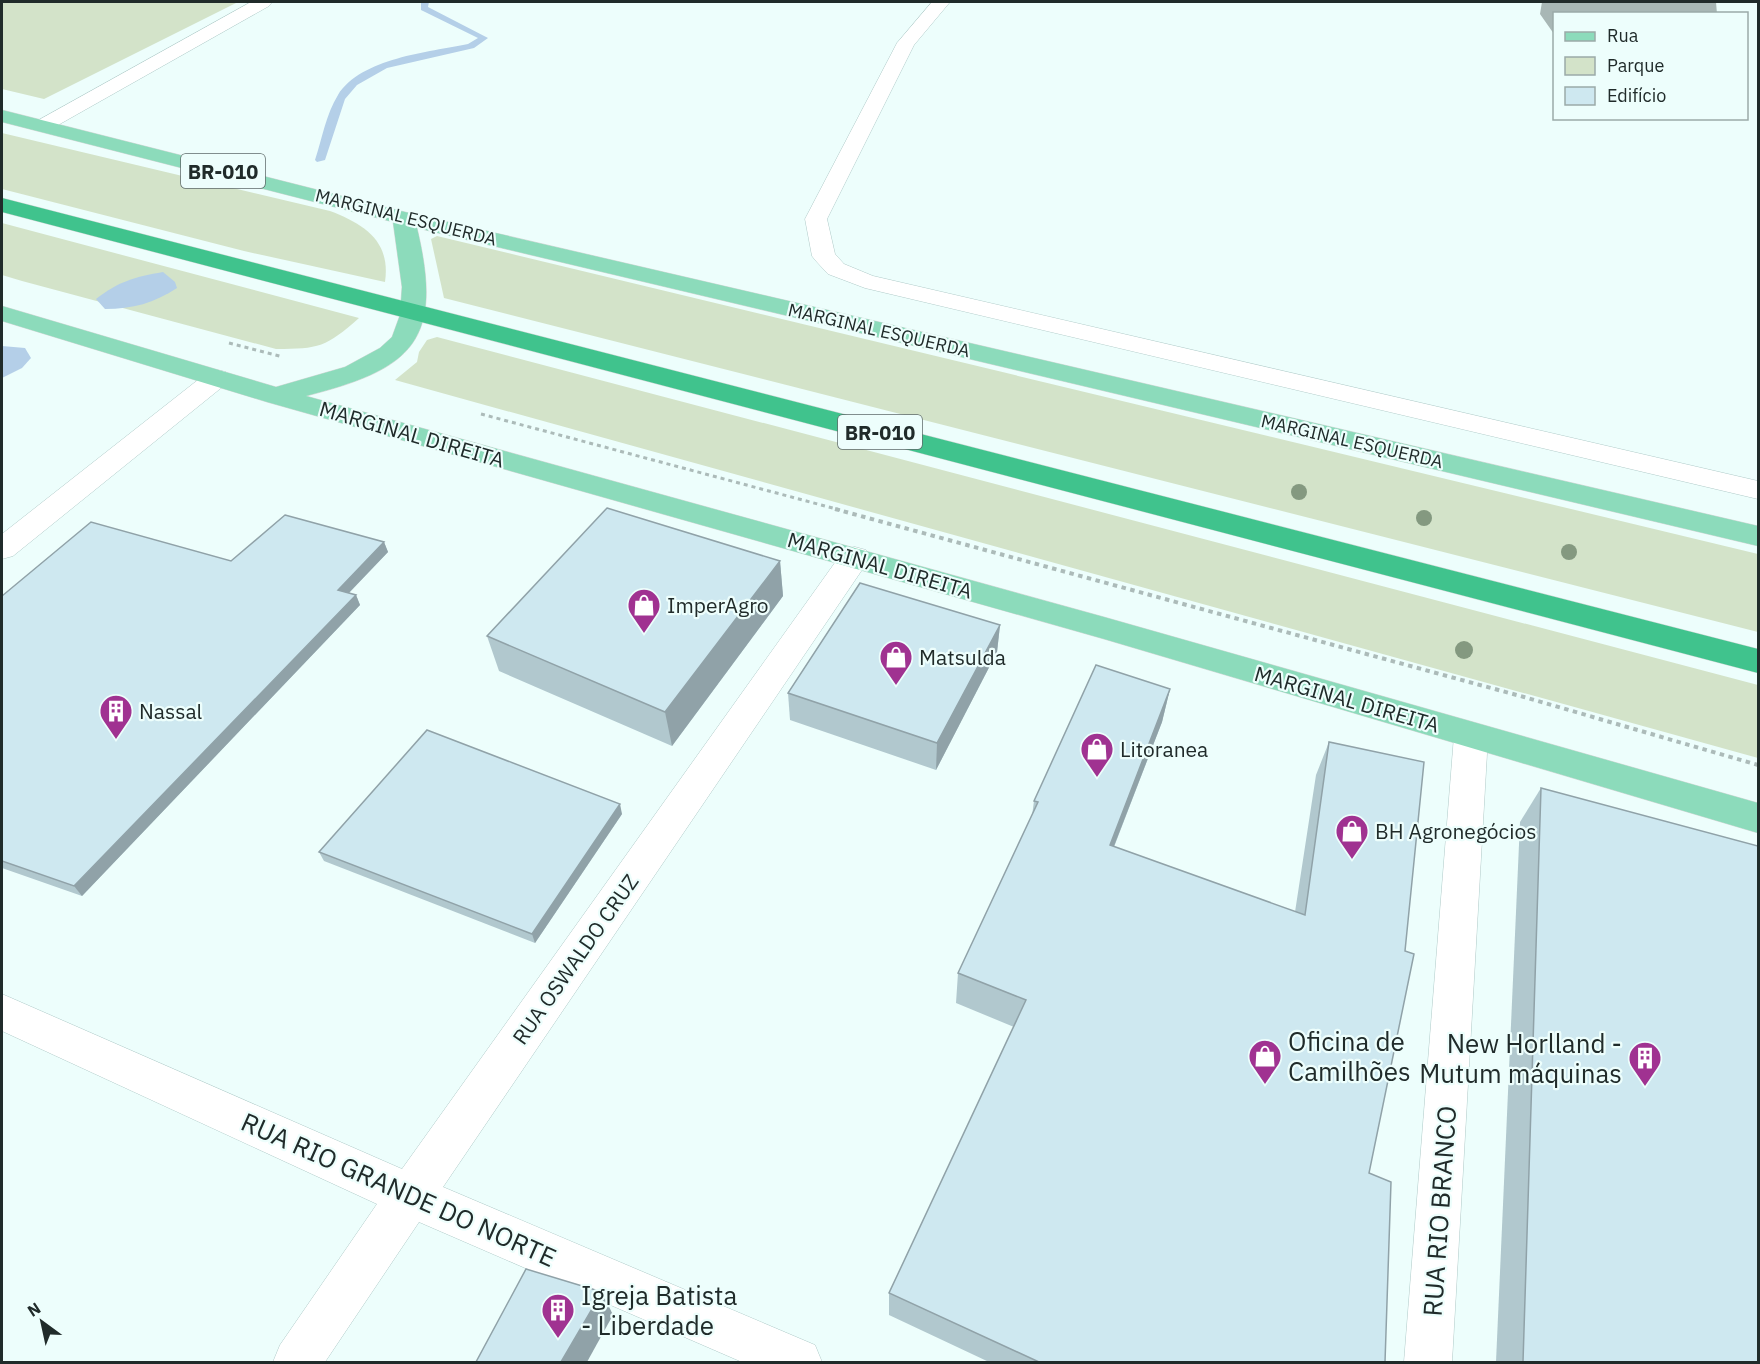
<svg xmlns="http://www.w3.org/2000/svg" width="1760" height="1364" font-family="'IBM Plex Sans',sans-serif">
  <rect width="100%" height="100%" fill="#edfefc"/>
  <!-- green -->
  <g fill="#d3e3c9">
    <polygon points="2,2 238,2 44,99 2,89"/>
    <path d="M2 133 330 211C364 224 391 241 385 282L244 251 2 189Z"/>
    <path d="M2 223 359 318C326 347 319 349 276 349L22 281 2 275Z"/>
    <polygon points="437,236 1758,554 1758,632 444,298 431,239"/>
    <polygon points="437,337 1758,685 1758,758 395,380 417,362 419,352 427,340"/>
  </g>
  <!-- water -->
  <g fill="#b4cfe8">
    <path d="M163 272 175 282 177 288C154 303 133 309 105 309L96 299C119 281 135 277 163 272Z"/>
    <polygon points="2,346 25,348 31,358 22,368 2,378"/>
  </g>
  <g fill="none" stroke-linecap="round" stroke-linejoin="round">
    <!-- stream -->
    <path fill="#b4cfe8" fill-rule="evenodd" d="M421 2H429L428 7 488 38 474 48 387 68 357 85 345 99 325 160 317 162 315 160C322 139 326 114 338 95 361 58 429 52 468 44L478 38 421 10Z"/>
    <!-- runway -->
    <polygon fill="#a8b7b5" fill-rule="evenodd" points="1542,2 1716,2 1717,14 1554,14 1554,34 1540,14"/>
    <defs>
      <g id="minor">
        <polygon points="251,2 272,2 269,6 51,129 37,129 34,125 37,121"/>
        <polygon points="932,2 950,2 914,45 827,219 835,254 844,264 873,276 1758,481 1758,499 865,288 828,274 816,261 812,256 805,219 897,43"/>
        <polygon points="217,370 226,372 230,378 226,384 13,556 2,559 2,534 208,372"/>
        <polygon points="855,547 866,550 870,557 866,564 443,1187 815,1345 822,1362 742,1362 419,1222 325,1362 273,1362 280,1345 377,1204 2,1031 2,994 402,1169 844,550"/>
        <polygon points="1471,723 1483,727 1488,736 1452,1362 1404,1362 1454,736 1459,727"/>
      </g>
      <path id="major" d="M2 110 405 212 1758 526V546L417 228C444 341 413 369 306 396L1104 617 1758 803V833L1104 639 267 402 2 321V306L276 387 345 367 380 348 392 337 400 315 402 287 393 222 2 122Z"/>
      <polygon id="highway" points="2,198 1758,649 1758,673 2,212"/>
    </defs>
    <!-- minor casing -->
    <use href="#minor" stroke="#afcac8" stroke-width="1"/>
    <!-- major casing -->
    <use href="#major" stroke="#d7d9d9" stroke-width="1"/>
    <!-- highway casing -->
    <use href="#highway" stroke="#d7d9d9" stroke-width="1"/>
    <!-- path-far1 -->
    <g stroke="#acbbb9" stroke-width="3" stroke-dasharray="4 4" stroke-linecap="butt">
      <polyline points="229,343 283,357"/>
      <polyline points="481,414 840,510"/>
    </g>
    <!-- path -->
    <polyline stroke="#acbbb9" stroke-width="4" stroke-dasharray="4.5 4.5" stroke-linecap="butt" points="835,509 1524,697 1758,765"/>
    <!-- minor -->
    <use href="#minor" fill="#fff" fill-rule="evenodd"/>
    <!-- major -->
    <use href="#major" fill="#8cdbbb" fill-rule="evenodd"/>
    <!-- highway -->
    <use href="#highway" fill="#40c38d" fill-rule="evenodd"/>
  </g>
  <!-- trees -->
  <g fill="#849980">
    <circle cx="1299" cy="492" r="8"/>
    <circle cx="1424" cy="518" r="8"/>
    <circle cx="1569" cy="552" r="8"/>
    <circle cx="1464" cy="650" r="9"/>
  </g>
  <!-- wall -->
  <g fill="#b1c8ce">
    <polygon points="384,542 388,552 349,593 356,595 360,605 82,896 2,868 2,596 231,561"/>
    <polygon points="780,561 783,596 672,746 499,671 487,636"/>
    <polygon points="1000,625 997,652 936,770 790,720 788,693"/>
    <polygon points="1170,689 1162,722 1114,847 1295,912 1316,775 1329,742 1385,1362 989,1362 889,1315 889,1293 1014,1027 956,1003 958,973 1032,816 1034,801"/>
    <polygon points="1541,788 1758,1362 1496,1362 1520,822"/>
    <polygon points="622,814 535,943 324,861 319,852"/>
  </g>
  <!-- shaded-wall -->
  <g fill="#90a2a8">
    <polygon points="384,542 388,552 342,600 338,590"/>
    <polygon points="780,561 783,596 672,746 665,712"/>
    <polygon points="356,595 360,605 82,896 74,886"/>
    <polygon points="1000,625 997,652 936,770 937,743"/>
    <polygon points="1170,689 1162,722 1102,877 1110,845"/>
    <polygon points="620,804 622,814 535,943 532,934"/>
    <polygon points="602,1292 613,1315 587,1362 561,1362"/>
  </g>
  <!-- building -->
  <g fill="#cee8f0" stroke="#90a2a8" stroke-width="1.5">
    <polygon points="607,508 780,561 665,712 487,636"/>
    <polygon points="285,515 384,542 338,590 356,595 74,886 2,861 2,596 91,522 231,561"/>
    <polygon points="860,583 1000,625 937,743 788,693"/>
    <polygon points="1096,665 1170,689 1110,845 1305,915 1329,742 1424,762 1405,951 1414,954 1369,1173 1391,1182 1385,1362 1039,1362 889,1293 1026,1000 958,973 1038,802 1034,801"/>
    <polygon points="427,730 620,804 532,934 319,852"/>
    <polygon points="1541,788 1758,846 1758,1362 1523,1362"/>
    <polygon points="526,1269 602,1292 561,1362 476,1362"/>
  </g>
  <!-- icons -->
  <defs>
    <symbol id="shop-pin" viewBox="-11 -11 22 30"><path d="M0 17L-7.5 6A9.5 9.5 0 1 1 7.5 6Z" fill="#a03291" stroke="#edfefc"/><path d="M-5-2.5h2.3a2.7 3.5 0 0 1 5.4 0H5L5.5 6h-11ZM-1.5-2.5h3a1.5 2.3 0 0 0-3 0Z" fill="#fff"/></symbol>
    <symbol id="building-pin" viewBox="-11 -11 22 30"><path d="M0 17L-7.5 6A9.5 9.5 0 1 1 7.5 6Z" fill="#a03291" stroke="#edfefc"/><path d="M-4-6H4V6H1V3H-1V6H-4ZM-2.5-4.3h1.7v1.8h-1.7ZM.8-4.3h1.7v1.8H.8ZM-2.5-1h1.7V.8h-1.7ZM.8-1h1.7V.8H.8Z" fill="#fff"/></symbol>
  </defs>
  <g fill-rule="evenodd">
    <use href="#shop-pin" x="625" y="586" width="38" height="52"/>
    <use href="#shop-pin" x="877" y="638" width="38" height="52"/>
    <use href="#building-pin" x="97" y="692" width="38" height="52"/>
    <use href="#shop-pin" x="1078" y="730" width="38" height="52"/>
    <use href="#shop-pin" x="1333" y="812" width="38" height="52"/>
    <use href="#shop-pin" x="1246" y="1037" width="38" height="52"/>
    <use href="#building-pin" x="1626" y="1039" width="38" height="52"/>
    <use href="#building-pin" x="539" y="1291" width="38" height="52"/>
  </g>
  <g text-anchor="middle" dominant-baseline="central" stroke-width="4.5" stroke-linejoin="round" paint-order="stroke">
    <!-- far-street labels -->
    <g font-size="18" fill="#202b2a" stroke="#edfefc">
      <text transform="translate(406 217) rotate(14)">MARGINAL ESQUERDA</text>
      <text transform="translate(879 330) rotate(13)">MARGINAL ESQUERDA</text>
      <text transform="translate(1352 441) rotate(13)">MARGINAL ESQUERDA</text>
    </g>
    <!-- shield labels -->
    <g fill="#edfefc" stroke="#5e6a69" stroke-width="1.5">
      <rect x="181" y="154" width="84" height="34" rx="4.5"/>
      <rect x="838" y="415" width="84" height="34" rx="4.5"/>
    </g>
    <g font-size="20" font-weight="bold" fill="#202b2a">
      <text x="223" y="171">BR-010</text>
      <text x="880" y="432">BR-010</text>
    </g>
    <!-- street labels -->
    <g font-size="21" fill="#202b2a" stroke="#edfefc">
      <text transform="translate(412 434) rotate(16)">MARGINAL DIREITA</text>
      <text transform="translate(880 565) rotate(16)">MARGINAL DIREITA</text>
      <text transform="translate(1347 699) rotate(16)">MARGINAL DIREITA</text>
      <text transform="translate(575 959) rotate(-55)">RUA OSWALDO CRUZ</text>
    </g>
    <!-- poi labels -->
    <g font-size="21" fill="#202b2a" stroke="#edfefc" text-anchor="start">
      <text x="667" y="605">ImperAgro</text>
      <text x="919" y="657">Matsulda</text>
      <text x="139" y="711">Nassal</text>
      <text x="1120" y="749">Litoranea</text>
      <text x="1375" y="831">BH Agronegócios</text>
    </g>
    <!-- near-poi labels -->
    <g font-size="26" fill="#202b2a" stroke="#edfefc" text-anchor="start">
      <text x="1288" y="1041">Oficina de<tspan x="1288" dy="30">Camilhões</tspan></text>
      <text x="1622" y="1043" text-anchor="end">New Horlland -<tspan x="1622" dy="30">Mutum máquinas</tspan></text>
      <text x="581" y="1295">Igreja Batista<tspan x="581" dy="30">- Liberdade</tspan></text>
    </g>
    <!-- near-street labels -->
    <g font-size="26" fill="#202b2a" stroke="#edfefc">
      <text transform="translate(399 1189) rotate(24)">RUA RIO GRANDE DO NORTE</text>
      <text transform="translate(1439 1211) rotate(-86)">RUA RIO BRANCO</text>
    </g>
  </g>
  <!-- border -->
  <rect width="1760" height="1364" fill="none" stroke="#202b2a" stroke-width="6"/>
  <!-- legend -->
  <rect x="1553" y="12" width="195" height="108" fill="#edfefc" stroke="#9baaa8" stroke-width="1.5"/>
  <rect x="1565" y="32" width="30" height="9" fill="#8cdbbb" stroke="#9baaa8" stroke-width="1.5"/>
  <text x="1607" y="42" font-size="18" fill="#202b2a">Rua</text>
  <rect x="1565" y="57" width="30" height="18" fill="#d3e3c9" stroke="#9baaa8" stroke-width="1.5"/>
  <text x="1607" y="72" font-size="18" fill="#202b2a">Parque</text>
  <rect x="1565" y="87" width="30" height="18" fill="#cee8f0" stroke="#9baaa8" stroke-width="1.5"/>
  <text x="1607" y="102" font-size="18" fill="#202b2a">Edifício</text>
  <!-- north arrow -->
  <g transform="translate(42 1322) rotate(327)" stroke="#edfefc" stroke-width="4.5" paint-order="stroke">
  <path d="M0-4.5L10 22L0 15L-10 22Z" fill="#202b2a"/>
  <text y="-9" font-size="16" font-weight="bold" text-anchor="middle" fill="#202b2a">N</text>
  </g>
</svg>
